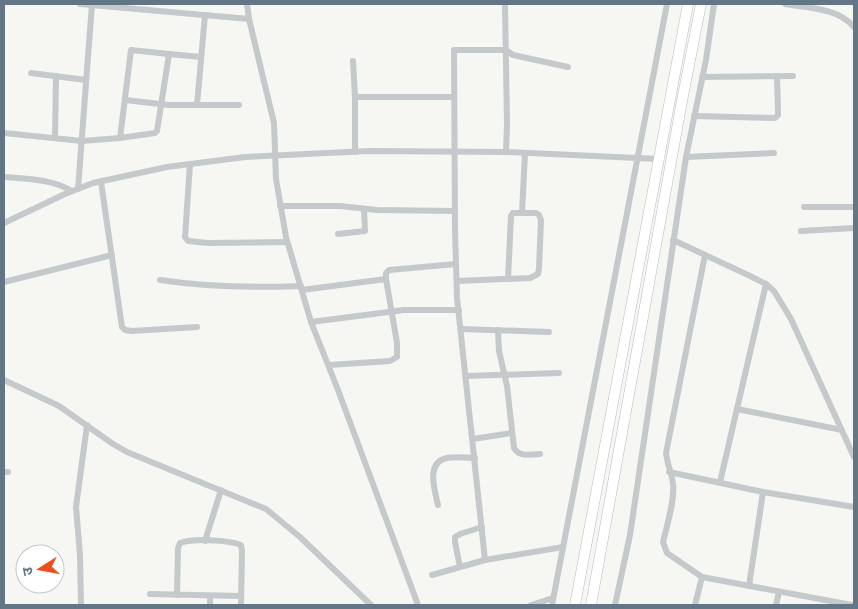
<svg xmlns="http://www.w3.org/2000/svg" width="858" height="609" font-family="'Golos Text','Noto Sans Devanagari',sans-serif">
  <rect width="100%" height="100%" fill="#f6f6f2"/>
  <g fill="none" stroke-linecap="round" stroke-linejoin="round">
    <defs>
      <g id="trunk">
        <polyline points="575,605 688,4"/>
        <polyline points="591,605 682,101 701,4"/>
      </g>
    </defs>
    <!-- trunk casing -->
    <use href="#trunk" stroke="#b7bbbe" stroke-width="11"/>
    <!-- minor -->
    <g stroke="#c5c9cc" stroke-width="6">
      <polyline points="80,4 249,19 274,123 276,179 286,237 311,322 338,390 418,605"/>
      <polyline points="247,4 249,19"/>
      <polyline points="505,4 507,124 506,152"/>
      <path d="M785 4C809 8 838 8 854 27"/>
      <polyline points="169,54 201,57"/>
      <polyline points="353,61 355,97 355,152"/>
      <polyline points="31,73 86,80"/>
      <polyline points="702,77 793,76"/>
      <polyline points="355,97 454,97"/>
      <polyline points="125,100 169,105 239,105"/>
      <polyline points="197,105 205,15"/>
      <polyline points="694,116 775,118 778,115 778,111 777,76"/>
      <polyline points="4,133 82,141 120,138 131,50 169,54 157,131 155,133 120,138"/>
      <polyline points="55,138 56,76"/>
      <polyline points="686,157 774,153"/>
      <polyline points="190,164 185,237 188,241 208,243 287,242"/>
      <path d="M4 177C27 179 52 179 72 191"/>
      <polyline points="101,182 122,327 125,330 132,331 197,327"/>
      <polyline points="78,189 92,4"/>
      <polyline points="280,206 340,206 377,210 455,211"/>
      <polyline points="804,207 854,207"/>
      <polyline points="522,213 525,153"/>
      <polyline points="4,223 65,194 93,183 167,167 245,157 369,151 506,152 659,159"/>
      <polyline points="801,231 854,228"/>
      <polyline points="338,234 365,231 364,209"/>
      <polyline points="673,240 748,275 766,284 774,291 791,319 854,457"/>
      <path d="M705 255 666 453C667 464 672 473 673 484 675 500 667 525 663 542L667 553 702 577 852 605"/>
      <path d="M160 280C207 287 253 288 301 286"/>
      <polyline points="457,281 530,278 538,274 539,268 541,220 539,215 536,213 513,213 511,216 508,279"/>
      <polyline points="4,282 112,255"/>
      <polyline points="302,290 386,279"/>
      <polyline points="311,322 404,310 459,310"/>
      <polyline points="461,329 549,332"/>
      <path d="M498 330 499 351 507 386 514 448C520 458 531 454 540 454"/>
      <polyline points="329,365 390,361 397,357 397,343 386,279 386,273 389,270 456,264"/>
      <polyline points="466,376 559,373"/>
      <polyline points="4,380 59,406 113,444 127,452 266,509 300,537 371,605"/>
      <polyline points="737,409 842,430"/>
      <polyline points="473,439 512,433"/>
      <polyline points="4,472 8,472"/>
      <polyline points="669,472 763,492 854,507"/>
      <polyline points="720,482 766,284"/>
      <path d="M438 505C435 491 425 462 447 458 456 456 466 458 475 458"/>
      <polyline points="205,541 221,490"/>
      <polyline points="485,560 457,298 455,230 454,50 506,50 513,55 568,67"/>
      <polyline points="460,567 455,542 455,537 460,534 482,527"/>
      <polyline points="432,575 485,560 563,547"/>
      <polyline points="749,586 763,492"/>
      <polyline points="150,594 241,596"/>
      <path d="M177 595 178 548 180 543C194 538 228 540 241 545L242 551 241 605"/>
      <polyline points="81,605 80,555 76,507 87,425"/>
      <polyline points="210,605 210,596"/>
      <polyline points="531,605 553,598"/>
      <polyline points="552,605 667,4"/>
      <polyline points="615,605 630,535 686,157 706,60 714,4"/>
      <polyline points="695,605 702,577"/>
      <polyline points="776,605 779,592"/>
    </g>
    <!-- trunk -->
    <use href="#trunk" stroke="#fff" stroke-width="10"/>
  </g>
  <!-- border -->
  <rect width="858" height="609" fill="none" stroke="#637685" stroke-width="10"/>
  <!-- north arrow -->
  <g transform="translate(40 569) rotate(259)"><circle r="24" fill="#ffffff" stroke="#c1c8ce"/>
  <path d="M0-4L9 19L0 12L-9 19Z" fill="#ed4e1b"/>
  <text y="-8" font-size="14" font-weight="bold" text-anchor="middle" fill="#637685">उ</text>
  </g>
</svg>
